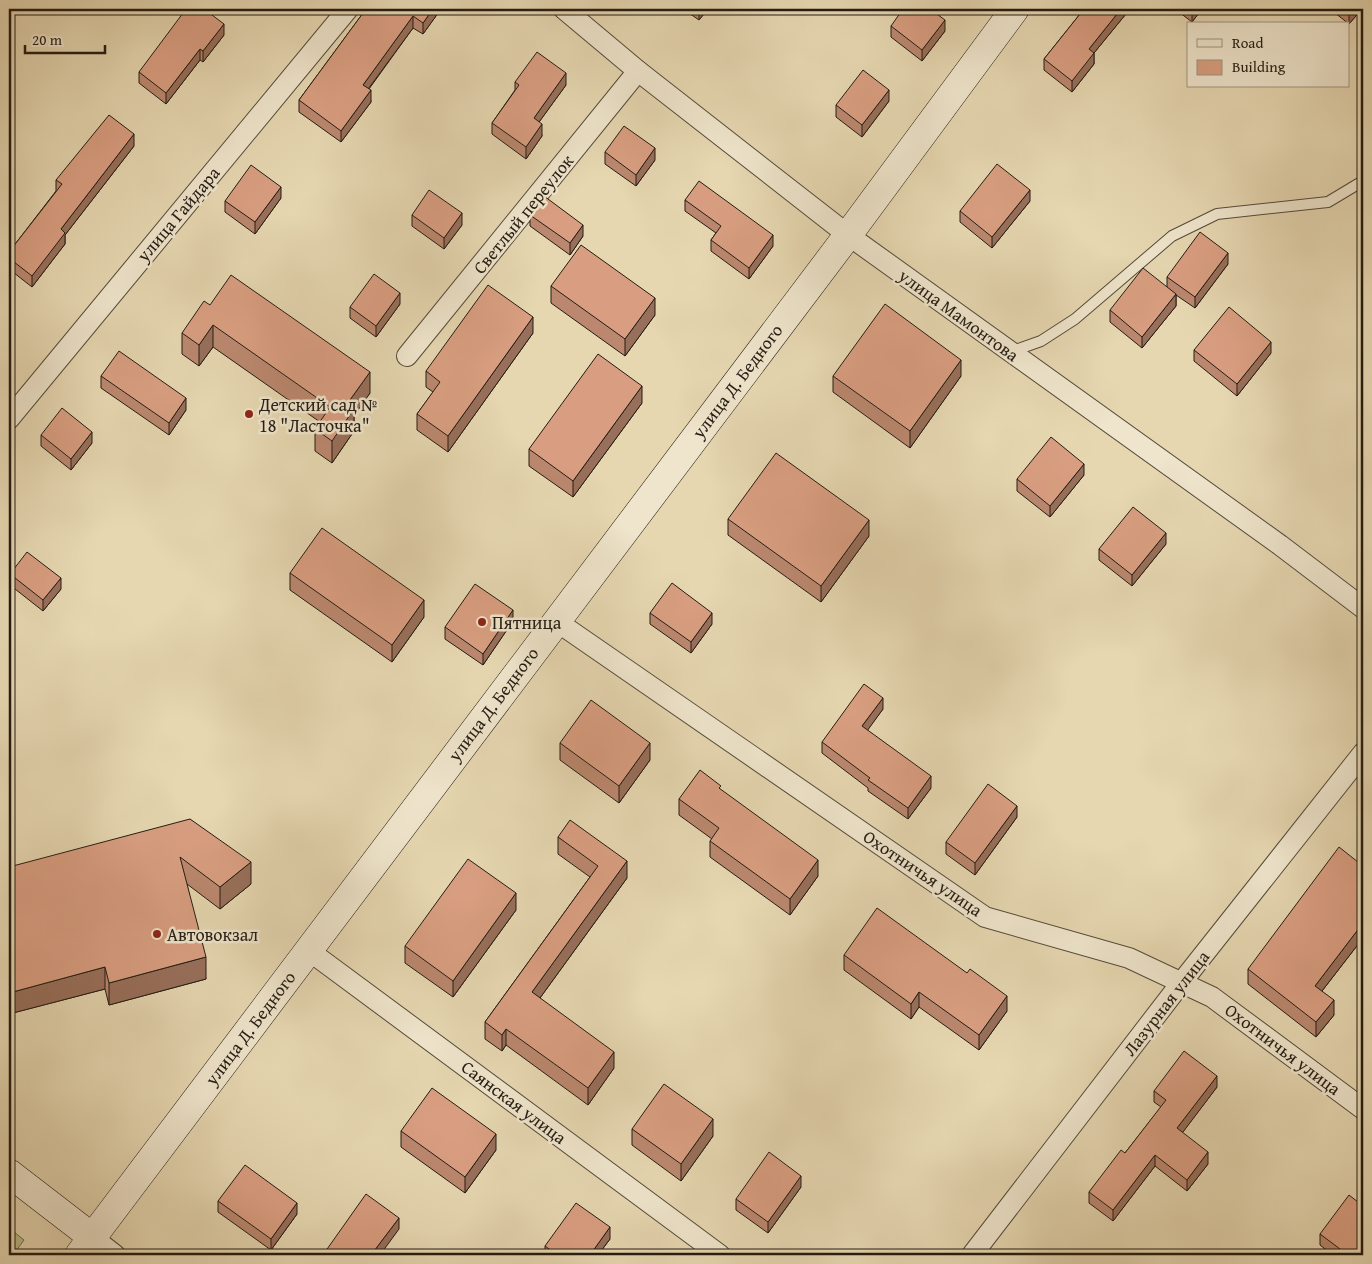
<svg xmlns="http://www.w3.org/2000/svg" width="1372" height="1264" font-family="'Gentium Book Plus',serif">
  <rect width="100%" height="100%" fill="#e6d7b1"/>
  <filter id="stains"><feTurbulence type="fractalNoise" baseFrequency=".004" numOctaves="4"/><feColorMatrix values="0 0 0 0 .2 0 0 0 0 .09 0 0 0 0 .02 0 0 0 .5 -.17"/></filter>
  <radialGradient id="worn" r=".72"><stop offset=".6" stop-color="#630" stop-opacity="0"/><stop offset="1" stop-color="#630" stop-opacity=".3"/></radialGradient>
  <!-- green -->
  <polygon fill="#bdbc86" stroke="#706c4c" points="9,1228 24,1240 13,1255 9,1255"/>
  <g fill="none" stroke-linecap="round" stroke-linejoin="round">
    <defs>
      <polyline id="lane" points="1010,352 1041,341 1075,319 1172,236 1217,214 1328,202 1363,181"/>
      <g id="street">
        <polyline points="564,9 638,71 848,235 1280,545 1363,608"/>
        <polyline points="407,356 638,71"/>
        <polyline points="9,419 348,9"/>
        <polyline points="556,621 985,917 1129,958 1212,997 1363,1109"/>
        <polyline points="308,950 720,1255"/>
        <polyline points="92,1237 115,1255"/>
        <polyline points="972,1255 1181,983 1363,753"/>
      </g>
      <g id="secondary">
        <polyline points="9,1173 92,1237"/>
        <polyline points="79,1255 848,235 1015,9"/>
      </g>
    </defs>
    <!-- lane casing -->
    <use href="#lane" stroke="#544b3a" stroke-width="12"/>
    <!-- street casing -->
    <use href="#street" stroke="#544b3a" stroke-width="22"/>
    <!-- secondary casing -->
    <use href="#secondary" stroke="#241c13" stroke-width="29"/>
    <!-- lane -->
    <use href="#lane" stroke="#efe5cc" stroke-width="10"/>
    <!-- street -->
    <use href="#street" stroke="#efe5cc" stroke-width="20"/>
    <!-- secondary -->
    <use href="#secondary" stroke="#efe5cc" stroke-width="28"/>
  </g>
  <!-- wall -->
  <g fill="#bb886f" stroke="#241c13">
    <polygon points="366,9 441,9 423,34 413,28 369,89 371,102 341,142 299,112 299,100"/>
    <polygon points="683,9 708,9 699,20"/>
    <polygon points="1084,9 1130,9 1094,53 1094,64 1072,92 1044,70 1044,59"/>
    <polygon points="1175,9 1202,9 1192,22"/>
    <polygon points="1330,9 1362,9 1349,24"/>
    <polygon points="891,26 945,31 922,61 891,37"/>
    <polygon points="224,35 203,62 200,60 166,104 139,83 139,72"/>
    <polygon points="515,82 566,85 539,122 542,136 526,159 492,134 492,123 515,90"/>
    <polygon points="889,101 862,137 836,117 836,105"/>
    <polygon points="134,146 65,235 65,244 32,287 9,269 9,252 56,191 56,180"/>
    <polygon points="605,152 655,160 636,186 605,164"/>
    <polygon points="281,198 255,234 225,212 225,201"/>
    <polygon points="685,200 773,246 749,279 711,251 711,240 716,233 685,211"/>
    <polygon points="1030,201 992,248 960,222 960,211"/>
    <polygon points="412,215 462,225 444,249 412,226"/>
    <polygon points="530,215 583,236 570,255 530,226"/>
    <polygon points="1228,264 1195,308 1176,295 1176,306 1142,348 1110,322 1110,310 1167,287 1167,277"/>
    <polygon points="551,286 655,315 625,356 551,303"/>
    <polygon points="400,304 376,337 350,318 350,307"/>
    <polygon points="210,305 370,393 354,416 354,431 332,463 315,451 315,429 320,422 213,347 199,366 182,354 182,333"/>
    <polygon points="533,333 448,452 417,430 417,414 433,392 426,387 426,371"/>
    <polygon points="1194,350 1271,353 1237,396 1194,361"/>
    <polygon points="101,376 186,410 169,435 101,388"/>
    <polygon points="833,376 961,376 910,448 833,392"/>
    <polygon points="642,403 573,497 529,466 529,449"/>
    <polygon points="41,435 92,443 71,470 41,446"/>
    <polygon points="1084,475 1050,517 1017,491 1017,479"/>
    <polygon points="728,519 869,536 821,602 728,535"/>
    <polygon points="1166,544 1132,586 1099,560 1099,549"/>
    <polygon points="290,573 424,617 392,662 290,590"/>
    <polygon points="10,574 61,589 43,611 10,585"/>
    <polygon points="650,613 712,624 691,653 650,624"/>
    <polygon points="513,621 483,665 445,639 445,627"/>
    <polygon points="883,709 867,730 931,788 908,819 868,791 868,788 822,753 822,742"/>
    <polygon points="560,743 650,760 619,803 560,760"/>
    <polygon points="721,790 818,876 790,915 710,857 710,841 712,839 679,815 679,799"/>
    <polygon points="1017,817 975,875 946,854 946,842"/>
    <polygon points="190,819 251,884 220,909 187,884 206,979 109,1005 105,989 9,1014"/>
    <polygon points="558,837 627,878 540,998 614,1068 588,1105 506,1045 502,1051 485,1039 485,1022 590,877 558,854"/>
    <polygon points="1363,866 1363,938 1322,991 1334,1015 1316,1037 1248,984 1248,969"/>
    <polygon points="516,910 453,997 405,963 405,946"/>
    <polygon points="844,955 1007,1011 979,1050 919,1007 911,1019 844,970"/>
    <polygon points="1217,1087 1182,1133 1208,1164 1187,1191 1155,1166 1113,1221 1089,1203 1089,1192 1125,1153 1161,1107 1154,1102 1154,1091"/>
    <polygon points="632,1129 713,1136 681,1181 632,1145"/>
    <polygon points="401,1131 496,1150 465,1193 401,1147"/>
    <polygon points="801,1187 768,1233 736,1210 736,1199"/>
    <polygon points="218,1201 297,1214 271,1250 218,1212"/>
    <polygon points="1320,1234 1363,1255 1333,1255 1320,1245"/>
    <polygon points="610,1239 598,1255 545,1255 545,1246"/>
  </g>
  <!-- shaded-wall -->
  <g fill="#986f5a" stroke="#241c13">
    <polygon points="433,9 441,9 423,34 423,23"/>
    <polygon points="699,9 708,9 699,20"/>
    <polygon points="1121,9 1130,9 1094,53 1094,64 1072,92 1072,81 1089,49"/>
    <polygon points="1193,9 1202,9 1192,22 1192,11"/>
    <polygon points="1353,9 1362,9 1349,24 1349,13"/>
    <polygon points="413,16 413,28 363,96 363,85"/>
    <polygon points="945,20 945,31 922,61 922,50"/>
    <polygon points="224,24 224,35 203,62 203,51"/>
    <polygon points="200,49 200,60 166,104 166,93"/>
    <polygon points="566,73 566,85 534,129 534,118"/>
    <polygon points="371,90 371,102 341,142 341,131"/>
    <polygon points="889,90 889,101 862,137 862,125"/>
    <polygon points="542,124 542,136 526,159 526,147"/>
    <polygon points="134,134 134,146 65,235 65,244 32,287 32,276 61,229"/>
    <polygon points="655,148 655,160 636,186 636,175"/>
    <polygon points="281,187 281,198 255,234 255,222"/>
    <polygon points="1030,190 1030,201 992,248 992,237"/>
    <polygon points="462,213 462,225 444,249 444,238"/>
    <polygon points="583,225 583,236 570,255 570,243"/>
    <polygon points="773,235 773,246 749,279 749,268"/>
    <polygon points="1228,253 1228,264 1195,308 1195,297"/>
    <polygon points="400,293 400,304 376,337 376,326"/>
    <polygon points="1176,294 1176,306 1142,348 1142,337"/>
    <polygon points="655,298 655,315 625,356 625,339"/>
    <polygon points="533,317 533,333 448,452 448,436"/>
    <polygon points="213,325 213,347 199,366 199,345"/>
    <polygon points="1271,342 1271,353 1237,396 1237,384"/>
    <polygon points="961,360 961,376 910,448 910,431"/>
    <polygon points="370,372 370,393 354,416 354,431 332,463 332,441 347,404"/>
    <polygon points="642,386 642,403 573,497 573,481"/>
    <polygon points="186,398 186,410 169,435 169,423"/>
    <polygon points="92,432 92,443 71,470 71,459"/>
    <polygon points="1084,464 1084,475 1050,517 1050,506"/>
    <polygon points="869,520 869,536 821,602 821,586"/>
    <polygon points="1166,533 1166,544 1132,586 1132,575"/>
    <polygon points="61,578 61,589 43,611 43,600"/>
    <polygon points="424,600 424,617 392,662 392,645"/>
    <polygon points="513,610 513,621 483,665 483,654"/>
    <polygon points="712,613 712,624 691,653 691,642"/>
    <polygon points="883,698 883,709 862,738 862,726"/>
    <polygon points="650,743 650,760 619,803 619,786"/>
    <polygon points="931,776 931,788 908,819 908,808"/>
    <polygon points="1017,806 1017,817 975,875 975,863"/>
    <polygon points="818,860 818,876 790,915 790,899"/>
    <polygon points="627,861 627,878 532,1009 532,992"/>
    <polygon points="251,862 251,884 220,909 220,887"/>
    <polygon points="516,893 516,910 453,997 453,981"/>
    <polygon points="1363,923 1363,938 1315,1000 1315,986"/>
    <polygon points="206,957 206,979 109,1005 109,983"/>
    <polygon points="105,967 105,989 9,1014 9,993"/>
    <polygon points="919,992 919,1007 911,1019 911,1004"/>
    <polygon points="1007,996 1007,1011 979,1050 979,1035"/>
    <polygon points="1334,1000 1334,1015 1316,1037 1316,1022"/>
    <polygon points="506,1029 506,1045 502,1051 502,1035"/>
    <polygon points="614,1052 614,1068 588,1105 588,1088"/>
    <polygon points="1217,1076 1217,1087 1177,1140 1177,1128"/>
    <polygon points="713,1119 713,1136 681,1181 681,1164"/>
    <polygon points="496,1134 496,1150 465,1193 465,1177"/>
    <polygon points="1208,1152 1208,1164 1187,1191 1187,1180"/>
    <polygon points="1155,1155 1155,1166 1113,1221 1113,1210"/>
    <polygon points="801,1176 801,1187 768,1233 768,1222"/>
    <polygon points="297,1203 297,1214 271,1250 271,1239"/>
    <polygon points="399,1218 399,1229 380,1255 371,1255"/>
    <polygon points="610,1227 610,1239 598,1255 590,1255"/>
    <polygon points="1363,1246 1363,1255 1357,1255"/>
  </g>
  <!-- building -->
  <g fill="#d99e81" stroke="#241c13">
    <polygon points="186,9 204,9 224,24 203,51 200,49 166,93 139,72"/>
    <polygon points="366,9 433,9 423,23 413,16 363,85 371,90 341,131 299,100"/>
    <polygon points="903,9 930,9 945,20 922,50 891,26"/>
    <polygon points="1084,9 1121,9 1089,49 1094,53 1072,81 1044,59"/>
    <polygon points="1344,9 1353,9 1349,13"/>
    <polygon points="537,52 566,73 534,118 542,124 526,147 492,123 519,85 515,82"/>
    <polygon points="863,70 889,90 862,125 836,105"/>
    <polygon points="109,115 134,134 61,229 65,233 32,276 9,258 9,252 62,184 56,180"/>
    <polygon points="624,126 655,148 636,175 605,152"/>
    <polygon points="997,164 1030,190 992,237 960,211"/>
    <polygon points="251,165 281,187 255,222 225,201"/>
    <polygon points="699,181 773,235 749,268 711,240 721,226 685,200"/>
    <polygon points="429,190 462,213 444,238 412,215"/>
    <polygon points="544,196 583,225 570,243 530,215"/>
    <polygon points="1200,232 1228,253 1195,297 1167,277"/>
    <polygon points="581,245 655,298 625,339 551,286"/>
    <polygon points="1143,268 1176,294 1142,337 1110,310"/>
    <polygon points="374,274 400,293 376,326 350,307"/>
    <polygon points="231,275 370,372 347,404 354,409 332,441 315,429 330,407 213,325 199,345 182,333 204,301 210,305"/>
    <polygon points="488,285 533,317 448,436 417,414 440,382 426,371"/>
    <polygon points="885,304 961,360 910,431 833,376"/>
    <polygon points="1229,307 1271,342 1237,384 1194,350"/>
    <polygon points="119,351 186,398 169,423 101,376"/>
    <polygon points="598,354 642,386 573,481 529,449"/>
    <polygon points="62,408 92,432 71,459 41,435"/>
    <polygon points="1051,437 1084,464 1050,506 1017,479"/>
    <polygon points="776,453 869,520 821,586 728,519"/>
    <polygon points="1133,507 1166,533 1132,575 1099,549"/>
    <polygon points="322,528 424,600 392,645 290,573"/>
    <polygon points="27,552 61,578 43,600 10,574"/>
    <polygon points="672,583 712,613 691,642 650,613"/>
    <polygon points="475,584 513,610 483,654 445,627"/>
    <polygon points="864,684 883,698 862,726 931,776 908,808 868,780 870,778 822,742"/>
    <polygon points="591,700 650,743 619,786 560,743"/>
    <polygon points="700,770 721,786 719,788 818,860 790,899 710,841 719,828 679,799"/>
    <polygon points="988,784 1017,806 975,863 946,842"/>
    <polygon points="190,819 251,862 220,887 180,857 206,957 109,983 105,967 9,993 9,867"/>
    <polygon points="570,820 627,861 532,992 614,1052 588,1088 506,1029 502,1035 485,1022 598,866 558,837"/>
    <polygon points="1339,847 1363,866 1363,923 1315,986 1334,1000 1316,1022 1248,969"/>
    <polygon points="468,859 516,893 453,981 405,946"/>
    <polygon points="877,908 967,973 970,969 1007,996 979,1035 919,992 911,1004 844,955"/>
    <polygon points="1184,1051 1217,1076 1177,1128 1208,1152 1187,1180 1155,1155 1113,1210 1089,1192 1121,1150 1125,1153 1166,1100 1154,1091"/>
    <polygon points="664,1084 713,1119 681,1164 632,1129"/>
    <polygon points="432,1088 496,1134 465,1177 401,1131"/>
    <polygon points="769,1152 801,1176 768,1222 736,1199"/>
    <polygon points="245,1165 297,1203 271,1239 218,1201"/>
    <polygon points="366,1194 399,1218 371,1255 330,1255 325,1252"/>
    <polygon points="1349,1195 1363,1206 1363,1246 1357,1255 1348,1255 1320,1234"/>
    <polygon points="576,1203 610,1227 590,1255 557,1255 545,1246"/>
  </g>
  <!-- markers -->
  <g fill="#8f2418" stroke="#efe5cc" stroke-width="2">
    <circle cx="249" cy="414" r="5"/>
    <circle cx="482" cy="622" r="5"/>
    <circle cx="157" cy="934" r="5"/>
  </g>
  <g text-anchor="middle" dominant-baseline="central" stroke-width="5" stroke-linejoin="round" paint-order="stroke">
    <!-- street labels -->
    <g font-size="18" fill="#241c13" stroke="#efe5cc">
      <text transform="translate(178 214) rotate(-50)">улица Гайдара</text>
      <text transform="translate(523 214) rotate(-51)">Светлый переулок</text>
      <text transform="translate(959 315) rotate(36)">улица Мамонтова</text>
      <text transform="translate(737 381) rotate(-53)">улица Д. Бедного</text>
      <text transform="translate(493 704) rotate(-53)">улица Д. Бедного</text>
      <text transform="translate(923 873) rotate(34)">Охотничья улица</text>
      <text transform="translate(1166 1003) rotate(-52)">Лазурная улица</text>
      <text transform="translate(250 1028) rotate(-53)">улица Д. Бедного</text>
      <text transform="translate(1283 1049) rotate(37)">Охотничья улица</text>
      <text transform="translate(514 1102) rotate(37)">Саянская улица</text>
    </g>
    <!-- poi labels -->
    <g font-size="18" fill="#241c13" stroke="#efe5cc" text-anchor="start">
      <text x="259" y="404">Детский сад №<tspan x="259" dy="21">18 "Ласточка"</tspan></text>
      <text x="492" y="622">Пятница</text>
      <text x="167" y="934">Автовокзал</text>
    </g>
  </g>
  <!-- margin -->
  <rect width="1372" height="1264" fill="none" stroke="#e6d7b1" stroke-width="30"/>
  <rect x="10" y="10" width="1352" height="1244" fill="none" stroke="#241c13" stroke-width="2.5"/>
  <rect x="15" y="15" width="1342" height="1234" fill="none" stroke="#241c13"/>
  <!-- legend -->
  <rect x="1187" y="22" width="162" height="65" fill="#efe5cc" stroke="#9e9582"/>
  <rect x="1197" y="39" width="25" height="8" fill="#efe5cc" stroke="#9e9582"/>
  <text x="1232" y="48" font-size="15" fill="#241c13">Road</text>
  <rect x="1197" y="60" width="25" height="15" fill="#d99e81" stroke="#9e9582"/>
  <text x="1232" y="72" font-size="15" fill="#241c13">Building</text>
  <!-- scale -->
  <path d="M25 45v8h80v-8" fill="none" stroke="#241c13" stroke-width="2.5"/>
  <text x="32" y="45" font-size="15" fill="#241c13" stroke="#efe5cc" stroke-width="4" paint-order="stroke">20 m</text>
  <rect width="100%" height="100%" filter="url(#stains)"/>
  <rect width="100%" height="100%" fill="url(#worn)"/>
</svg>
